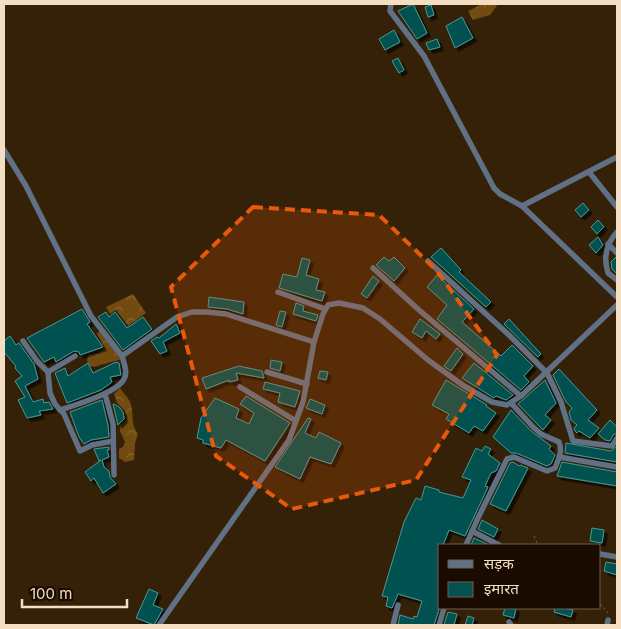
<svg xmlns="http://www.w3.org/2000/svg" width="621" height="629" font-family="Inter,'Noto Sans Devanagari',sans-serif">
  <defs>
    <pattern id="forest-crowns" width="20" height="18" patternUnits="userSpaceOnUse" patternTransform="scale(1.25)"><rect width="20" height="18" fill="#724b10"/><path d="M2 6a3 3 0 1 1 6 0M12 15a3 3 0 1 1 6 0" fill="none" stroke="#876431"/></pattern>
    <filter id="shadow"><feDropShadow dx="3.5" dy="3.5" stdDeviation="0" flood-color="#0009"/></filter>
  </defs>
  <rect width="100%" height="100%" fill="#352107"/>
  <!-- forest -->
  <g fill="url(#forest-crowns)">
    <polygon points="482,4 498,4 490,15 473,20 468,11"/>
    <polygon points="133,294 146,313 128,326 116,310 110,314 106,307"/>
    <path d="M100 330 119 355 120 360C110 361 101 366 91 367L87 361 88 355 99 353 105 348 97 334Z"/>
    <path d="M120 388C123 393 128 397 130 402 135 413 129 421 138 434L135 443 134 460 125 462 119 458V449L123 447 125 442 120 431V426L126 420 125 411 117 403 114 394Z"/>
  </g>
  <!-- building -->
  <g fill="#05514f" stroke="#459a96" filter="url(#shadow)">
    <polygon points="413,4 427,33 417,39 398,11"/>
    <polygon points="431,5 434,15 428,17 425,7"/>
    <polygon points="462,17 473,38 455,48 446,26"/>
    <polygon points="394,30 400,42 385,50 379,39"/>
    <polygon points="437,39 440,47 429,50 426,43"/>
    <polygon points="398,58 404,70 399,73 392,61"/>
    <polygon points="583,203 589,210 581,217 575,210"/>
    <polygon points="598,220 604,227 597,234 591,227"/>
    <polygon points="598,237 603,245 596,253 589,245"/>
    <polygon points="441,248 461,270 459,272 491,302 486,307 431,257"/>
    <polygon points="384,257 389,261 394,257 405,268 394,281 376,265"/>
    <polygon points="616,257 617,258 617,274 612,269 611,262"/>
    <polygon points="302,258 310,260 306,275 319,279 316,290 325,292 322,301 279,288 283,274 297,277"/>
    <polygon points="437,275 474,309 462,322 501,356 512,345 533,366 524,376 529,382 521,390 437,319 447,305 427,287"/>
    <polygon points="373,276 379,281 367,298 361,294"/>
    <polygon points="209,297 244,302 243,314 227,309 208,307"/>
    <polygon points="296,303 304,306 303,311 318,315 316,321 293,314"/>
    <polygon points="82,309 90,322 87,324 103,347 80,355 79,352 74,351 56,362 54,357 44,362 27,338"/>
    <polygon points="280,311 286,312 282,327 276,325"/>
    <polygon points="106,312 109,317 115,312 127,328 143,317 152,329 123,350 98,317"/>
    <polygon points="420,319 440,334 436,339 426,331 422,338 412,332"/>
    <polygon points="509,319 541,354 538,357 504,324"/>
    <polygon points="176,324 180,333 163,342 167,351 160,354 151,341 157,337 159,338"/>
    <polygon points="10,336 16,345 19,343 34,364 38,379 25,386 33,402 43,399 44,403 49,402 53,409 39,411 41,415 27,418 18,400 25,397 15,381 22,376 15,368 16,366 4,352 4,341"/>
    <polygon points="457,348 463,354 451,371 444,366"/>
    <polygon points="271,360 282,362 280,371 270,368"/>
    <polygon points="116,362 119,363 121,375 110,377 112,382 101,390 67,403 55,373 65,368 68,376 88,363 93,373"/>
    <polygon points="474,363 513,395 506,400 496,396 494,398 462,378"/>
    <polygon points="239,366 262,371 264,378 236,373 238,380 229,382 229,380 206,389 202,378"/>
    <polygon points="559,369 597,410 588,420 599,428 590,438 579,431 577,433 575,431 574,428 577,425 571,420 569,412 572,408 566,402 553,375"/>
    <polygon points="320,371 328,372 326,380 318,378"/>
    <polygon points="446,380 487,405 486,406 496,413 483,431 474,426 469,433 446,419 449,414 432,405"/>
    <polygon points="545,380 556,403 545,415 551,420 543,430 518,404"/>
    <polygon points="265,382 300,391 295,407 278,402 280,393 263,389"/>
    <polygon points="246,396 290,423 265,461 226,440 221,448 203,443 203,440 197,438 201,418 215,398 239,409 236,418 249,424 254,413 240,404"/>
    <polygon points="310,399 325,405 322,414 306,408"/>
    <polygon points="102,400 108,425 109,437 91,440 84,444 79,437 70,412"/>
    <polygon points="113,404 114,404 119,407 123,412 124,419 118,425"/>
    <polygon points="511,410 531,431 551,446 549,449 555,455 551,464 547,466 516,453 511,453 493,437"/>
    <polygon points="308,418 311,419 305,433 316,438 319,432 341,443 331,464 310,457 300,479 275,467"/>
    <polygon points="610,420 617,427 617,433 613,435 610,441 605,440 598,434"/>
    <polygon points="566,443 611,451 617,446 617,462 565,453"/>
    <polygon points="485,446 491,449 488,454 500,463 496,471 491,473 485,486 488,487 465,536 449,530 443,545 440,545 440,606 434,625 398,625 400,615 413,619 414,616 417,617 422,601 398,594 392,608 386,606 388,597 382,596 404,522 416,498 421,500 425,486 439,490 439,492 463,498 471,480 462,477 476,448 482,451"/>
    <polygon points="109,447 109,450 107,450 109,457 102,460 104,467 109,471 110,477 116,484 103,493 94,478 91,481 85,472 101,460 99,461 94,449"/>
    <polygon points="513,462 519,466 520,465 528,468 506,511 490,504 510,463"/>
    <polygon points="562,462 617,472 617,486 557,476"/>
    <polygon points="482,520 498,529 494,537 478,529"/>
    <polygon points="592,528 604,530 602,543 590,541"/>
    <polygon points="474,538 489,545 471,545"/>
    <polygon points="606,562 617,564 617,575 604,571"/>
    <polygon points="149,589 158,593 153,605 163,609 154,625 136,618"/>
    <polygon points="505,608 516,608 514,618 503,615"/>
    <polygon points="555,608 565,608 573,610 571,617 554,612"/>
    <polygon points="448,612 457,614 454,625 444,625"/>
    <polygon points="468,616 474,618 472,625 465,625"/>
  </g>
  <g fill="none" stroke-linecap="round" stroke-linejoin="round">
    <!-- path -->
    <g stroke="#79654b" stroke-width="1" stroke-dasharray="2.5 2.5" stroke-linecap="butt">
      <polyline points="534,536 538,545"/>
      <polyline points="600,604 608,613"/>
    </g>
    <!-- street -->
    <g stroke="#607185" stroke-width="5.5">
      <polyline points="391,4 390,11 424,56 494,188 500,194 522,206 617,297"/>
      <polyline points="4,150 26,186 91,316 122,356"/>
      <polyline points="589,172 617,207"/>
      <polyline points="522,206 617,157"/>
      <path d="M617 232C606 244 603 257 608 273L617 280"/>
      <polyline points="608,244 617,253"/>
      <polyline points="428,261 509,335 547,373 561,402 573,441 612,446 617,438"/>
      <polyline points="373,268 419,310 521,396"/>
      <polyline points="278,292 325,309"/>
      <polyline points="23,341 37,361 48,372 50,393 55,404 64,414 80,451 92,445 113,441"/>
      <polyline points="48,372 75,356"/>
      <polyline points="267,372 307,384"/>
      <polyline points="240,387 296,421"/>
      <polyline points="105,394 113,424 114,475"/>
      <path d="M60 410C75 405 117 393 124 379 128 373 124 363 122 356L177 317 192 312H207L226 314 314 342"/>
      <polyline points="559,457 617,467"/>
      <polyline points="472,531 499,545"/>
      <path d="M466 545 477 520 507 459 514 457 547 471 555 468C558 460 563 451 559 442L541 434 534 428 511 403"/>
      <polyline points="600,554 617,557"/>
      <polyline points="509,622 511,625"/>
      <polyline points="159,625 289,440 303,402 314,342 323,314 328,305 339,303 363,308 380,319 428,360 464,386 492,402 507,405 521,396 617,305"/>
      <polyline points="393,625 398,605"/>
      <polyline points="439,625 444,608"/>
      <polyline points="607,625 608,620"/>
    </g>
  </g>
  <!-- marked area -->
  <path fill="#e8590c" fill-opacity="0.2" stroke="#e8590c" stroke-width="4" stroke-dasharray="10 6" stroke-linejoin="round" d="M253 207 379 215 437 271 497 355 416 480 292 509 216 456 171 287Z"/>
  <!-- border -->
  <rect width="621" height="629" fill="none" stroke="#f3dec4" stroke-width="10"/>
  <!-- legend -->
  <rect x="438" y="544" width="162" height="65" fill="#1a0b00" stroke="#715f4e"/>
  <rect x="448" y="560" width="25" height="8" fill="#607185" stroke="#715f4e"/>
  <text x="484" y="569" font-size="15" fill="#f3dec4">सड़क</text>
  <rect x="448" y="582" width="25" height="15" fill="#05514f" stroke="#715f4e"/>
  <text x="484" y="594" font-size="15" fill="#f3dec4">इमारत</text>
  <!-- scale -->
  <path d="M22 599v8h105v-8" fill="none" stroke="#f3dec4" stroke-width="2.5"/>
  <text x="30" y="599" font-size="15" fill="#f3dec4" stroke="#1a0b00" stroke-width="4" paint-order="stroke">100 m</text>
</svg>
